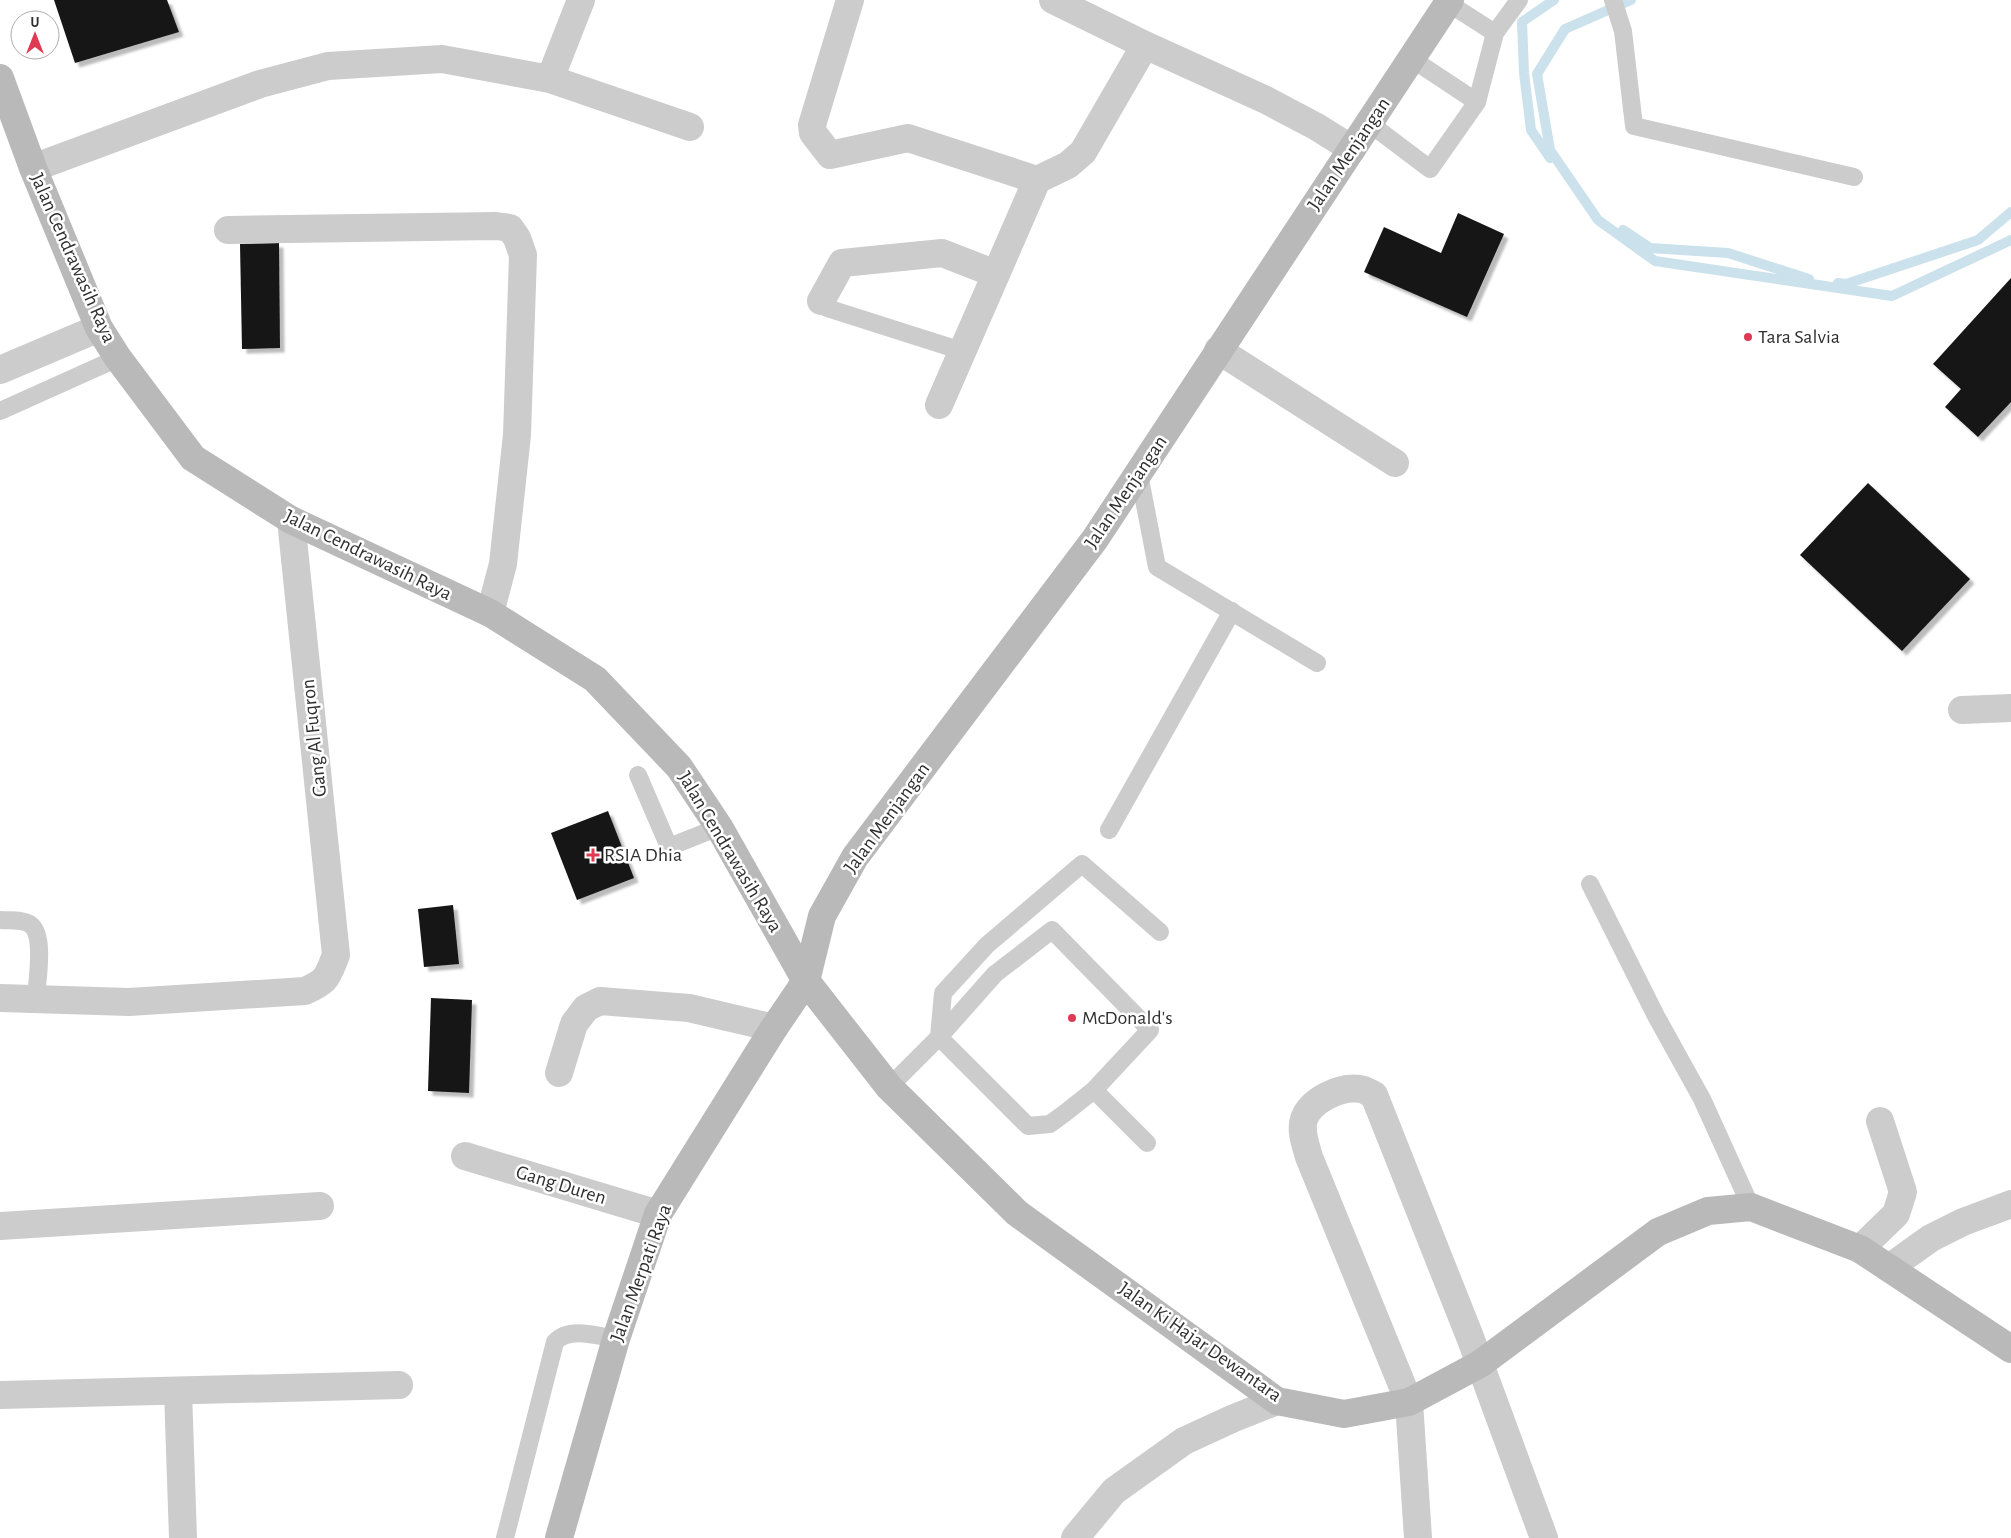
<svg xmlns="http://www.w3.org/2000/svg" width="2011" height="1538" font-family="'Alegreya Sans',sans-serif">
  <defs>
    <filter id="shadow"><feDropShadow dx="4.5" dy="4.5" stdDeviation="1" flood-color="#0004"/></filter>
  </defs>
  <rect width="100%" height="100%" fill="#fff"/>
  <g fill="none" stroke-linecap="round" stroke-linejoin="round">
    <!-- stream -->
    <g stroke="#cbe1eb" stroke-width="10">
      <polyline points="1631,0 1565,29 1537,74 1550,150 1598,220 1655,261 1892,296 2011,240"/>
      <polyline points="1550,158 1531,130 1524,73 1522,22 1554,0"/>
      <polyline points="1623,230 1650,248 1728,253 1809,279"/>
      <polyline points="1838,283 1846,284 1978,240 2011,212"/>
    </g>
  </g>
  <!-- building -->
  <g fill="#161616" filter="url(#shadow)">
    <polygon points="54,0 167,0 179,32 75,63"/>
    <polygon points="1458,213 1504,234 1467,317 1364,272 1384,227 1441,253"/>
    <polygon points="279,243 280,348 242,349 240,244"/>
    <polygon points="2011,278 2011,402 1978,437 1945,407 1961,389 1933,364"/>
    <polygon points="1868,483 1970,579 1902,651 1800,555"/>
    <polygon points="608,811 634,878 577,900 551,833"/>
    <polygon points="453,905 459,964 424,967 418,909"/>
    <polygon points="431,998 472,1000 469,1093 428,1091"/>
  </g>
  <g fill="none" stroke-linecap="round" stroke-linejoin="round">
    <!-- lane -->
    <g stroke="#ccc" stroke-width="18">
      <polyline points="1613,0 1623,31 1634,126 1854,177"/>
      <polyline points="1448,3 1495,33"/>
      <polyline points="1412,59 1477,102 1495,33 1519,0"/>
      <polyline points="1369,123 1430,169 1477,102"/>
      <polyline points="821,301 827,308 962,351"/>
      <polyline points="0,411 118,358"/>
      <polyline points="1139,474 1157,567 1317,663"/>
      <polyline points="638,775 669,847 719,827"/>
      <polyline points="1109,830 1232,611"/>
      <polyline points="1590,884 1656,1016 1702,1099 1751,1207"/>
      <path d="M0 920C9 921 24 919 31 925 45 936 37 981 36 998"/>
      <polyline points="939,1037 943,993 987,945 1082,864 1160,932"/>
      <polyline points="889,1087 939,1037 995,974 1052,930 1150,1030 1094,1090 1065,1113 1050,1124 1028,1126 939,1037"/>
      <polyline points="1094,1090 1147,1143"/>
      <path d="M505 1538 555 1342C569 1326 598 1336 616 1339"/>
    </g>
    <!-- street -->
    <g stroke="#ccc" stroke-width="28">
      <polyline points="850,0 812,125 813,133 830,155 908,138 1037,180"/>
      <polyline points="1053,0 1145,45 1266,100 1317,127 1352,149"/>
      <polyline points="550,79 581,0"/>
      <polyline points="33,168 260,84 328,66 442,59 550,79 690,127"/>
      <polyline points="228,230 496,226 510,228 517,238 523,255 517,435 503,564 490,613"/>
      <polyline points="821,301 842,263 942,253 996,274"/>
      <polyline points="1218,350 1395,463"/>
      <polyline points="0,370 99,328"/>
      <polyline points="939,405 1037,180 1068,165 1083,152 1145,45"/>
      <polyline points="1962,710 2011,708"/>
      <path d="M0 998 129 1002 305 991C328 981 327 977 336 955L291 520"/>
      <polyline points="559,1073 574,1024 586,1008 600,1001 689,1008 774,1028"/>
      <polyline points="465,1156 658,1214"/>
      <polyline points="0,1226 320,1206"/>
      <polyline points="1860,1249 1896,1214 1903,1192 1880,1121"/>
      <polyline points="1889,1268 1931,1238 1963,1222 2011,1204"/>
      <polyline points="178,1391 183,1538"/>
      <polyline points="0,1395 399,1385"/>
      <polyline points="1075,1538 1114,1491 1184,1441 1234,1418 1277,1401"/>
      <path d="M1418 1538 1409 1402 1309 1157C1306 1146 1300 1131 1304 1119 1311 1100 1340 1086 1360 1089 1364 1089 1370 1093 1374 1095L1470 1337 1544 1538"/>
    </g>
    <!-- secondary -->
    <g stroke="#b9b9b9" stroke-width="28">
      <polyline points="0,78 33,168 99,328 118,358 193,458 291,520 490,613 595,679 679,767 719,827 806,981 889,1087 1017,1213 1277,1401 1344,1414 1409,1402 1480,1364 1658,1232 1708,1211 1751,1207 1860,1249 2011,1349"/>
      <polyline points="559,1538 616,1339 658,1214 774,1028 806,981 822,916 855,857 1095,539 1450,0"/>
    </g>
  </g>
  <!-- markers -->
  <g fill="#df3953" stroke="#fff" stroke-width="2">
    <circle cx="1748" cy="337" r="5"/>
    <path d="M590.5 847.5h5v5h5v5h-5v5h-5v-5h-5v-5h5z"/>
    <circle cx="1072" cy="1018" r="5"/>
  </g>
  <g text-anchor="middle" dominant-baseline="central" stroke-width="5" stroke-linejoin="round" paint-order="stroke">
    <!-- street labels -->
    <g font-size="20" fill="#2f2f2f" stroke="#fff">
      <text transform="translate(1349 154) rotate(-56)">Jalan Menjangan</text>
      <text transform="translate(73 258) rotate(66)">Jalan Cendrawasih Raya</text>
      <text transform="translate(1126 492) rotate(-56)">Jalan Menjangan</text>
      <text transform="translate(368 555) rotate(26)">Jalan Cendrawasih Raya</text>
      <text transform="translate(314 738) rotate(-96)">Gang Al Fuqron</text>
      <text transform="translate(887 818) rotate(-54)">Jalan Menjangan</text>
      <text transform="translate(730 852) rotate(59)">Jalan Cendrawasih Raya</text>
      <text transform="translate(561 1185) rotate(17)">Gang Duren</text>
      <text transform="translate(641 1273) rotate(-70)">Jalan Merpati Raya</text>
      <text transform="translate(1200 1342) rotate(35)">Jalan Ki Hajar Dewantara</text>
    </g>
    <!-- poi labels -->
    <g font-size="20" fill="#2f2f2f" stroke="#fff" text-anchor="start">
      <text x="1758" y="337">Tara Salvia</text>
      <text x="604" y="855">RSIA Dhia</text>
      <text x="1082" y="1018">McDonald's</text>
    </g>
  </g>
  <!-- north arrow -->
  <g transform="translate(35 35)"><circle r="24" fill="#ffffff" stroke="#acacac"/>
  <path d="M0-4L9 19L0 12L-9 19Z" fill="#df3953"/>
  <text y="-8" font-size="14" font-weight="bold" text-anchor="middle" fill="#2f2f2f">U</text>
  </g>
</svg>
